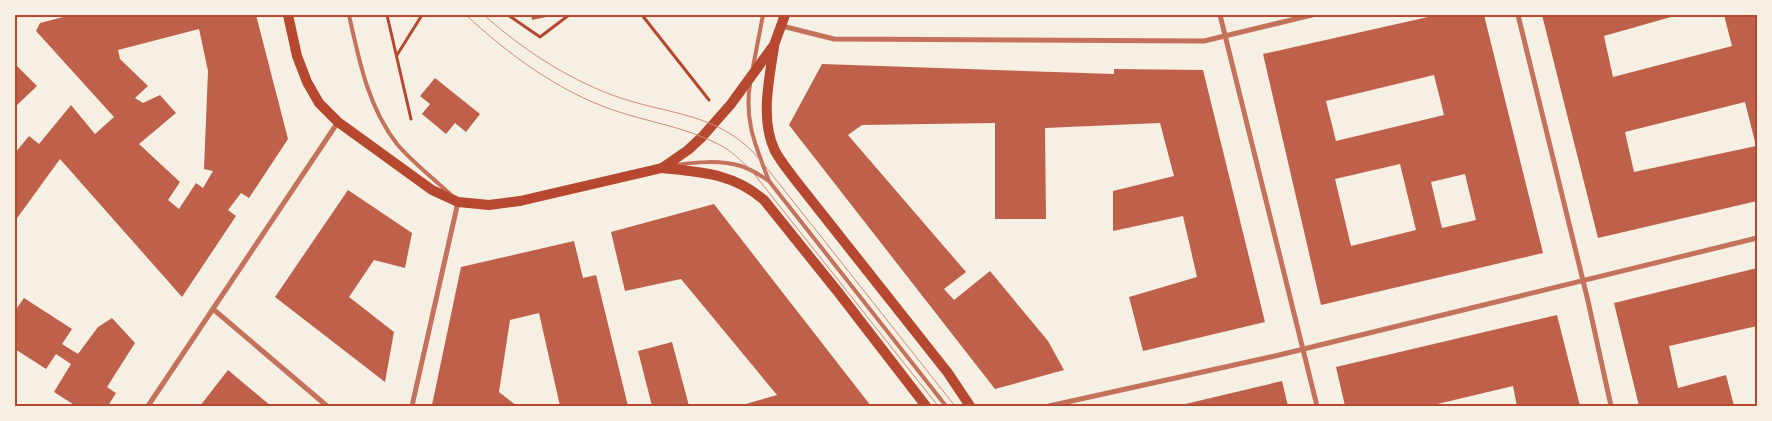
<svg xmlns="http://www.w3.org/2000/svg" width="1772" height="421" font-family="'DejaVu Sans',sans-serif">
  <rect width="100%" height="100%" fill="#f6efe4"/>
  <!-- building -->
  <g fill="#bf614a" fill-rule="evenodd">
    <path d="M71 15H256L288 139 249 198 241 193 228 210 236 216 182 297 60 159 15 221V153L29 136 39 144 71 105 95 134 114 117 36 31 40 23ZM199 29 208 71 204 169 213 171 203 188 196 183 179 209 168 200 180 182 139 144 176 113 160 95 143 103 135 98 148 86 120 59 118 50Z"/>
    <polygon points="531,15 550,15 551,16 532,20"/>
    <path d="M1437 15H1484L1543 253 1321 305 1263 54ZM1434 75 1444 115 1336 141 1326 101ZM1400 164 1416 230 1351 246 1335 179ZM1465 174 1476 220 1442 228 1431 182Z"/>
    <path d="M1542 15H1678L1604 36 1613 77 1732 46 1724 15H1757V201L1598 238ZM1745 102 1756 146 1634 172 1625 132Z"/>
    <polygon points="15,64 37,86 15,107"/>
    <polygon points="822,64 1114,74 1114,69 1203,70 1265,322 1143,351 1129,297 1197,277 1183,216 1113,231 1113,191 1174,176 1160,123 1045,128 1046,219 995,219 995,123 862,125 848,135 966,272 944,289 954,300 990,271 1048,341 1064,370 995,389 789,125"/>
    <polygon points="435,78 480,114 466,132 455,123 446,134 422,114 430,104 420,96"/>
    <polygon points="348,190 412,233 405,268 374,260 349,297 394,332 385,382 275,297"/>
    <polygon points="714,204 783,293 871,406 739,406 777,395 681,279 625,291 611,232"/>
    <polygon points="574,241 583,278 596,275 628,406 560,406 539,313 510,320 499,392 517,406 432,405 461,267"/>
    <polygon points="1757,268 1757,326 1669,346 1678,388 1726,375 1734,406 1639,406 1614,303"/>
    <polygon points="24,298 72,329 62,344 78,354 98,327 112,318 135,343 107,387 116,393 108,406 76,406 54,392 71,364 56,354 46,369 15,349 15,311"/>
    <polygon points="1557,315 1580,406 1517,406 1513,386 1429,406 1345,406 1336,367"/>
    <polygon points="672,342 689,406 652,406 638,351"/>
    <polygon points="228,370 271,406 200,406"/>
    <polygon points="1282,381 1288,406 1181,406 1181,405"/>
  </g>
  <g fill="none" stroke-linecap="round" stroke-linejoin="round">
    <!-- path -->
    <g stroke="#b5482f" stroke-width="3">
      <polyline points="387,15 411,119"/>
      <polyline points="508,15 540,37 569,15"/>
      <polyline points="642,15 709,100"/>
      <polyline points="397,55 422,15"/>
    </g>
    <!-- service -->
    <g stroke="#c5725c" stroke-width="4">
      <path d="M349 15C359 60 368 107 397 144 411 161 434 179 451 195"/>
      <polyline points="753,67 763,15"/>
      <path d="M750 84C744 121 756 147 769 181L946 406"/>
      <path d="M675 165C697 162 720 160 741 166 751 169 760 175 769 181"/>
    </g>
    <!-- minor -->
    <g stroke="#c5725c" stroke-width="5">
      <polyline points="1220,15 1317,406"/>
      <polyline points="1518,15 1588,301 1611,406"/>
      <polyline points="782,26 834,39 1204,41 1312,15"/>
      <polyline points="213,309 327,406"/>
      <polyline points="148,406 338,122"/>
      <polyline points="412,406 458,202"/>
      <polyline points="1049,406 1275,356 1757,238"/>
    </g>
    <!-- secondary -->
    <g stroke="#b5482f" stroke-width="10">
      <polyline points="288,15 297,56 307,82 319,103 338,122 432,190 458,202 489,205 520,201 662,168 688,150 702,137 731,104 774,45 785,15"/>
      <path d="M774 47C769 80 760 120 775 151 780 160 787 169 793 177L948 373 970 406"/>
      <path d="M662 168C700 172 733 173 764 200L838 292 926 406"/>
    </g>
    <!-- tram -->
    <g stroke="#cf8b77" stroke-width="1">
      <path d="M466 15C508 54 558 91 613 110 648 122 685 127 718 144 731 150 741 161 751 170L938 406"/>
      <path d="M484 15C522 49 565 77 612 95 669 116 720 111 762 162L955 406"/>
    </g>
  </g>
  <!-- border -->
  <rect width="1772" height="421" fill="none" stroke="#f6efe4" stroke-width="32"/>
  <rect x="16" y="16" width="1740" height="389" fill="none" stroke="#b5482f" stroke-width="2"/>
</svg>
